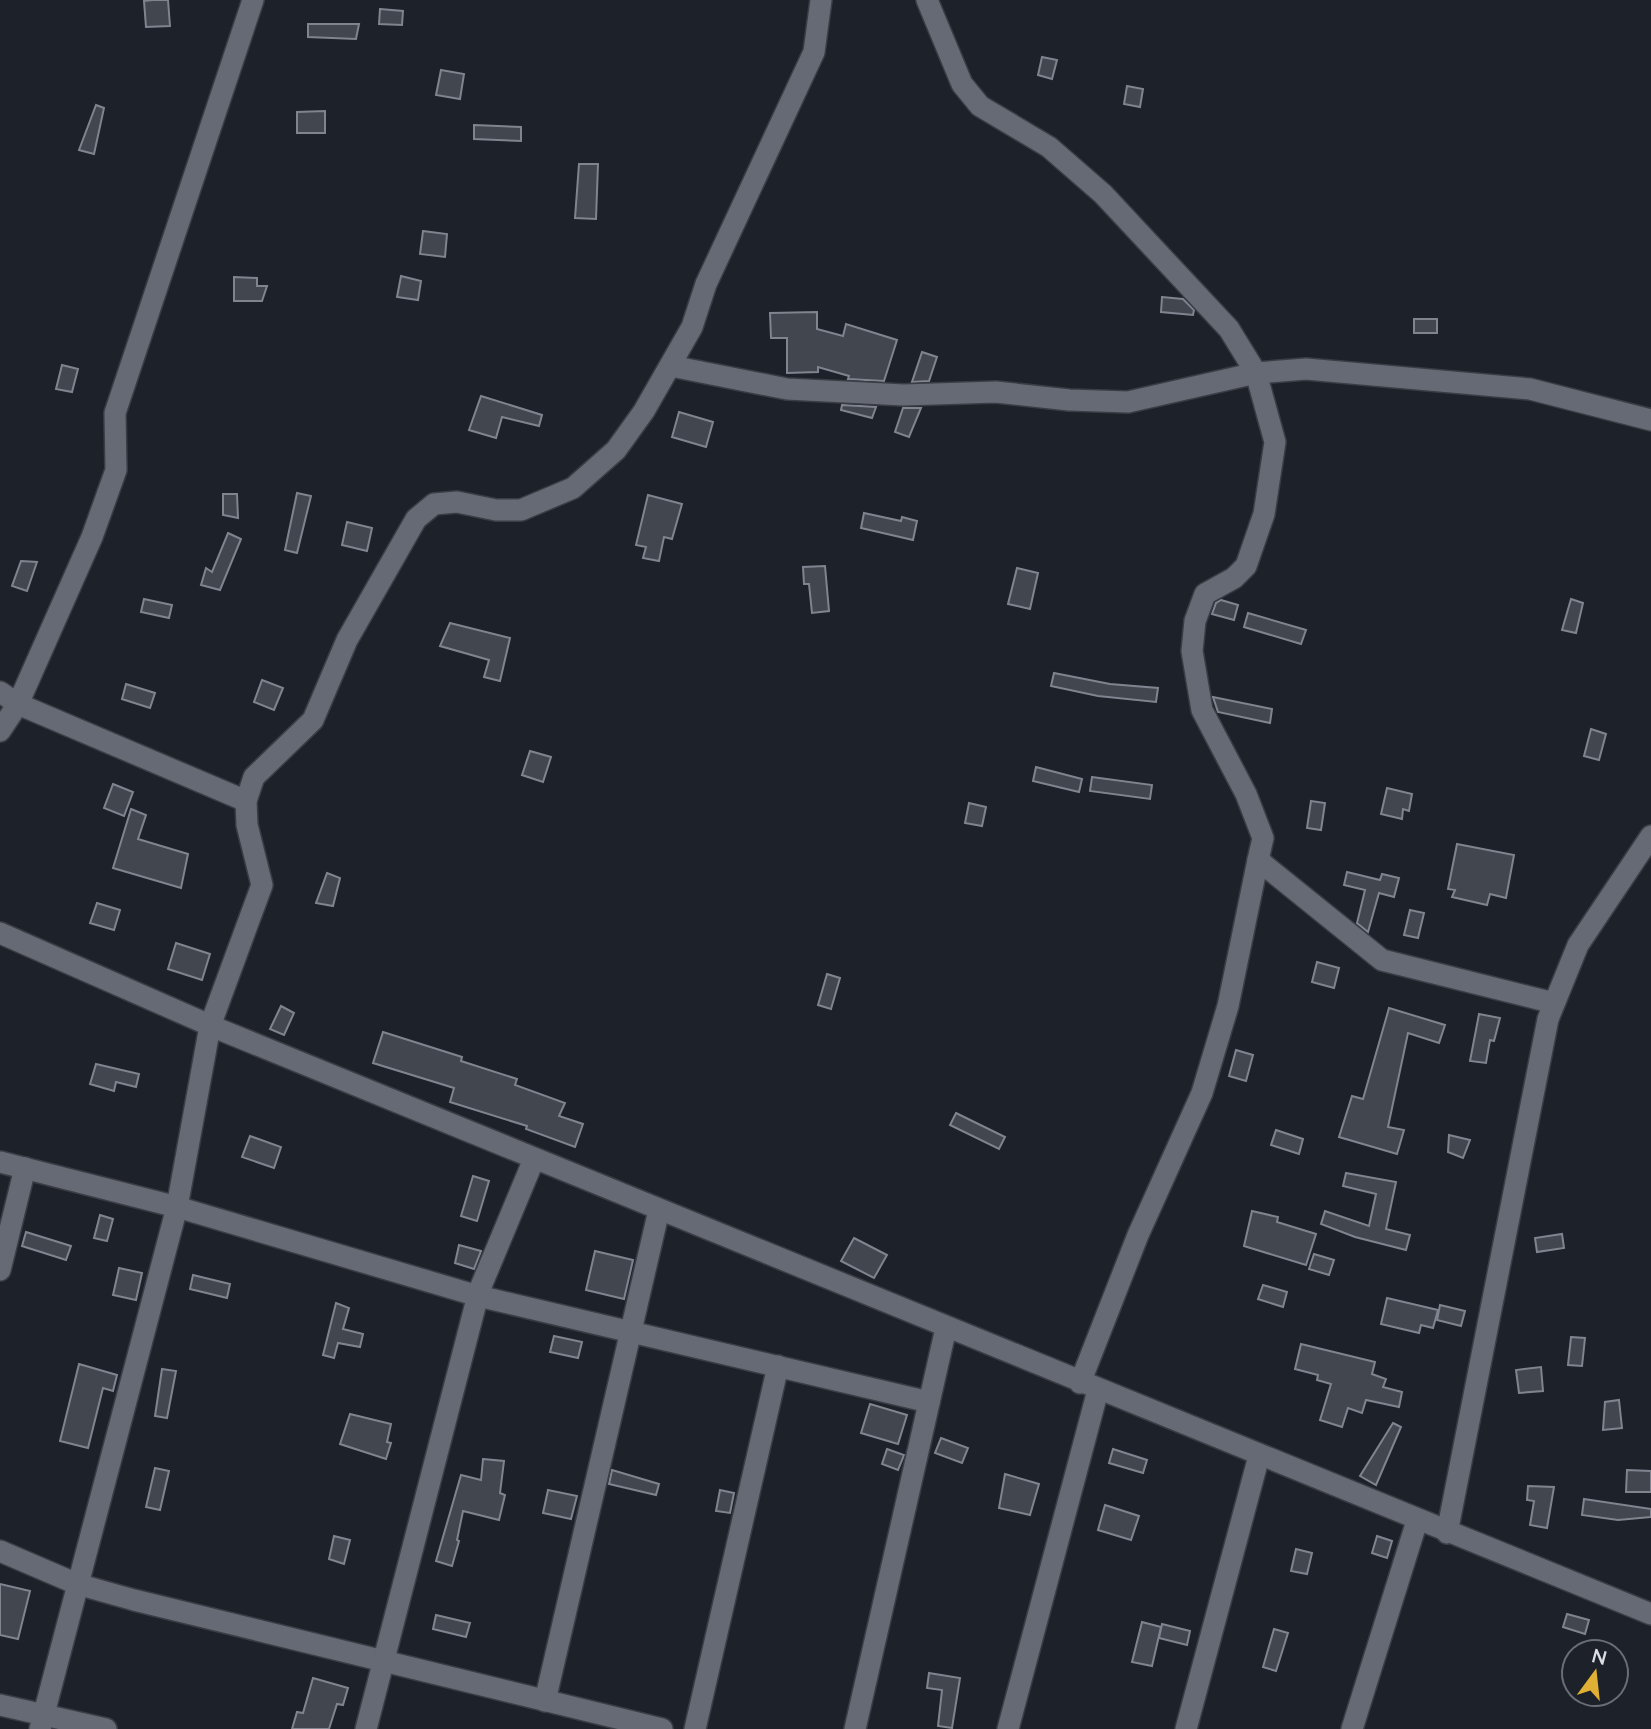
<svg xmlns="http://www.w3.org/2000/svg" width="1651" height="1729" font-family="Lato,sans-serif">
  <rect width="100%" height="100%" fill="#1d2129"/>
  <!-- building -->
  <g fill="#41464f" stroke="#80848f" stroke-width="2">
    <polygon points="153,0 168,0 170,26 146,27 144,1"/>
    <polygon points="380,9 403,11 402,25 379,24"/>
    <polygon points="308,24 359,24 356,39 308,37"/>
    <polygon points="1042,57 1057,60 1052,79 1038,75"/>
    <polygon points="441,70 464,74 460,99 436,95"/>
    <polygon points="1127,86 1143,89 1140,107 1124,104"/>
    <polygon points="96,105 104,108 94,154 79,150"/>
    <polygon points="325,111 325,133 297,133 297,112"/>
    <polygon points="474,125 521,127 521,141 474,139"/>
    <polygon points="579,164 598,164 596,219 575,218"/>
    <polygon points="423,231 447,234 445,257 420,254"/>
    <polygon points="401,276 421,281 418,300 397,297"/>
    <polygon points="234,277 257,278 257,286 267,286 262,301 234,301"/>
    <polygon points="1162,297 1183,299 1194,310 1193,315 1161,312"/>
    <polygon points="817,312 817,329 843,336 846,324 897,340 884,381 848,379 849,376 818,367 818,372 787,373 787,338 771,338 770,313"/>
    <rect x="1414" y="319" width="23" height="14"/>
    <polygon points="922,352 937,357 929,381 912,382"/>
    <polygon points="62,365 78,369 72,392 56,389"/>
    <polygon points="481,396 542,415 539,426 502,417 496,438 469,430"/>
    <polygon points="842,405 876,407 872,418 841,410"/>
    <polygon points="903,408 921,408 909,437 895,432"/>
    <polygon points="679,412 713,422 706,447 672,437"/>
    <polygon points="297,493 311,496 297,553 285,550"/>
    <polygon points="223,494 237,494 238,518 223,515"/>
    <polygon points="648,495 682,504 672,539 664,537 659,561 643,558 646,547 636,545"/>
    <polygon points="864,513 901,521 902,517 917,521 913,540 861,528"/>
    <polygon points="347,522 372,528 367,551 342,545"/>
    <polygon points="228,533 241,539 220,590 201,585 206,568 212,572"/>
    <polygon points="21,561 37,562 27,591 12,586"/>
    <polygon points="825,566 829,611 812,613 809,584 804,584 803,567"/>
    <polygon points="1017,568 1038,573 1030,609 1008,604"/>
    <polygon points="144,599 172,605 169,618 141,612"/>
    <polygon points="1571,599 1583,603 1576,633 1562,630"/>
    <polygon points="1221,600 1238,605 1234,620 1212,614 1216,603"/>
    <polygon points="1248,613 1306,630 1301,644 1244,627"/>
    <polygon points="450,623 510,638 500,681 484,677 489,660 440,646"/>
    <polygon points="1054,673 1110,684 1158,688 1156,702 1098,696 1051,686"/>
    <polygon points="262,680 283,688 274,710 254,702"/>
    <polygon points="126,684 155,693 150,708 122,699"/>
    <polygon points="1213,697 1272,709 1270,723 1218,712"/>
    <polygon points="1591,729 1606,734 1599,760 1584,756"/>
    <polygon points="530,751 551,757 543,782 522,775"/>
    <polygon points="1036,767 1082,779 1079,792 1033,781"/>
    <polygon points="1092,777 1152,785 1150,799 1090,791"/>
    <polygon points="113,784 133,792 124,816 104,808"/>
    <polygon points="1387,788 1412,794 1409,811 1403,809 1402,819 1381,814"/>
    <polygon points="1311,801 1325,803 1321,830 1307,828"/>
    <polygon points="969,803 986,807 982,826 965,823"/>
    <polygon points="131,809 146,815 138,839 188,854 181,888 113,868"/>
    <polygon points="1457,844 1514,855 1506,898 1490,894 1487,905 1452,897 1455,890 1448,889"/>
    <polygon points="1347,872 1380,880 1382,874 1399,878 1394,897 1379,893 1368,932 1357,923 1365,890 1344,885"/>
    <polygon points="327,873 340,878 333,906 316,903"/>
    <polygon points="97,903 120,910 114,930 90,923"/>
    <polygon points="1410,910 1424,913 1418,938 1404,935"/>
    <polygon points="176,943 210,954 202,980 168,969"/>
    <polygon points="1317,962 1339,968 1334,988 1312,982"/>
    <polygon points="827,974 840,978 831,1009 818,1005"/>
    <polygon points="281,1006 294,1013 284,1035 270,1029"/>
    <polygon points="1389,1008 1445,1025 1439,1043 1408,1033 1388,1127 1404,1130 1397,1154 1339,1137 1352,1096 1363,1099"/>
    <polygon points="1479,1014 1500,1018 1494,1041 1490,1040 1486,1063 1470,1061"/>
    <polygon points="383,1032 462,1057 461,1061 517,1079 515,1085 565,1103 559,1116 583,1124 575,1147 526,1129 527,1126 450,1102 454,1088 373,1063"/>
    <polygon points="1236,1050 1253,1055 1246,1081 1229,1076"/>
    <polygon points="96,1064 139,1074 136,1087 116,1082 114,1091 90,1084"/>
    <polygon points="956,1113 1005,1137 999,1149 950,1125"/>
    <polygon points="1276,1130 1303,1139 1299,1154 1271,1145"/>
    <polygon points="1449,1135 1470,1140 1463,1158 1448,1152"/>
    <polygon points="250,1136 281,1147 274,1168 242,1157"/>
    <polygon points="1346,1173 1396,1182 1386,1229 1410,1235 1406,1250 1355,1237 1321,1224 1325,1211 1369,1226 1376,1194 1343,1186"/>
    <polygon points="473,1176 489,1181 477,1221 461,1216"/>
    <polygon points="1252,1211 1278,1217 1277,1222 1316,1234 1306,1265 1244,1246"/>
    <polygon points="100,1215 113,1219 107,1241 94,1238"/>
    <polygon points="26,1232 71,1246 66,1260 22,1246"/>
    <polygon points="1562,1234 1564,1248 1537,1252 1535,1238"/>
    <polygon points="854,1238 887,1255 874,1278 841,1261"/>
    <polygon points="459,1245 481,1251 474,1269 455,1263"/>
    <polygon points="595,1251 633,1260 624,1299 586,1290"/>
    <polygon points="1314,1254 1334,1260 1329,1275 1309,1269"/>
    <polygon points="119,1268 142,1273 136,1300 113,1295"/>
    <polygon points="193,1275 230,1284 227,1298 190,1289"/>
    <polygon points="1263,1285 1287,1292 1283,1307 1258,1299"/>
    <polygon points="1387,1298 1438,1310 1433,1328 1421,1325 1419,1333 1381,1324"/>
    <polygon points="336,1303 349,1308 343,1329 363,1334 360,1347 338,1343 334,1358 323,1355"/>
    <polygon points="1440,1305 1465,1311 1461,1326 1437,1320"/>
    <polygon points="554,1336 582,1342 578,1358 550,1352"/>
    <polygon points="1571,1337 1585,1338 1582,1366 1568,1365"/>
    <polygon points="1301,1344 1375,1362 1372,1374 1386,1379 1383,1387 1402,1392 1399,1407 1366,1400 1362,1413 1348,1408 1342,1427 1320,1420 1331,1384 1317,1380 1318,1375 1295,1369"/>
    <polygon points="79,1364 117,1375 113,1391 103,1388 88,1448 60,1441"/>
    <polygon points="1541,1367 1543,1391 1519,1393 1516,1370"/>
    <polygon points="162,1369 176,1371 167,1418 155,1416"/>
    <polygon points="1619,1400 1622,1428 1603,1430 1605,1402"/>
    <polygon points="870,1404 907,1415 898,1444 861,1433"/>
    <polygon points="350,1414 391,1424 387,1442 391,1443 386,1459 340,1444"/>
    <polygon points="1393,1423 1401,1427 1376,1485 1360,1476"/>
    <polygon points="941,1438 968,1448 962,1463 935,1453"/>
    <polygon points="887,1449 904,1455 898,1470 882,1464"/>
    <polygon points="1113,1449 1147,1460 1143,1473 1109,1463"/>
    <polygon points="483,1459 504,1461 500,1493 505,1495 499,1520 463,1511 457,1540 459,1541 452,1566 436,1561 461,1475 481,1480"/>
    <polygon points="155,1468 169,1471 160,1510 146,1507"/>
    <polygon points="612,1470 659,1484 656,1495 609,1484"/>
    <polygon points="1627,1470 1651,1471 1651,1492 1626,1492"/>
    <polygon points="1005,1474 1039,1484 1030,1515 999,1508"/>
    <polygon points="1528,1486 1554,1487 1547,1528 1530,1525 1534,1501 1527,1500"/>
    <polygon points="548,1490 577,1496 571,1519 543,1513"/>
    <polygon points="720,1490 734,1493 730,1513 716,1511"/>
    <polygon points="1584,1499 1651,1509 1651,1517 1618,1520 1582,1515"/>
    <polygon points="1105,1505 1139,1516 1131,1540 1098,1530"/>
    <polygon points="334,1536 350,1540 344,1564 329,1559"/>
    <polygon points="1377,1536 1392,1541 1387,1558 1372,1553"/>
    <polygon points="1296,1549 1312,1553 1307,1574 1291,1571"/>
    <polygon points="0,1584 30,1591 18,1639 0,1635"/>
    <polygon points="1567,1614 1589,1620 1585,1634 1563,1627"/>
    <polygon points="436,1615 470,1623 466,1637 433,1629"/>
    <polygon points="1142,1622 1161,1627 1152,1666 1132,1662"/>
    <polygon points="1162,1624 1190,1631 1187,1645 1159,1638"/>
    <polygon points="1274,1629 1288,1633 1276,1671 1263,1667"/>
    <polygon points="929,1673 960,1678 952,1728 938,1726 942,1690 927,1688"/>
    <polygon points="313,1678 348,1688 343,1705 337,1704 329,1729 292,1729 297,1712 303,1713"/>
  </g>
  <g fill="none" stroke-linecap="round" stroke-linejoin="round">
    <defs>
      <g id="minor">
        <polyline points="927,0 962,84 980,106 1049,147 1103,194 1229,329 1256,373 1275,442 1264,514 1246,566 1234,578 1205,594 1195,621 1192,651 1202,710 1246,794 1263,838 1258,860 1228,1006 1202,1093 1138,1235 1080,1383"/>
        <polyline points="671,366 787,389 904,395 996,392 1069,400 1128,402 1256,373 1306,369 1530,389 1651,420"/>
        <polyline points="0,692 18,704 246,801"/>
        <polyline points="0,731 18,704 92,537 116,470 115,413 253,0"/>
        <polyline points="1258,860 1382,960 1554,1003"/>
        <polyline points="0,933 216,1028 1651,1614"/>
        <polyline points="0,1162 177,1207 478,1296 929,1402"/>
        <polyline points="0,1270 25,1168"/>
        <polyline points="1447,1533 1548,1019 1578,945 1651,836"/>
        <polyline points="0,1551 77,1584 134,1600 662,1729"/>
        <polyline points="545,1701 659,1210"/>
        <polyline points="0,1705 106,1729"/>
        <polyline points="40,1729 177,1207 210,1026 262,885 247,825 246,801 254,777 313,720 347,640 416,519 434,504 457,502 496,510 521,510 573,488 616,450 644,411 692,327 706,284 814,52 821,0"/>
        <polyline points="366,1729 479,1291 534,1159"/>
        <polyline points="695,1729 778,1366"/>
        <polyline points="855,1729 946,1328"/>
        <polyline points="1008,1729 1098,1390"/>
        <polyline points="1186,1729 1259,1456"/>
        <polyline points="1352,1729 1417,1521"/>
      </g>
    </defs>
    <!-- minor casing -->
    <use href="#minor" stroke="#3a3d44" stroke-width="24"/>
    <!-- minor -->
    <use href="#minor" stroke="#656a74" stroke-width="21"/>
  </g>
  <!-- north arrow -->
  <g transform="translate(1595 1673) rotate(15)"><circle r="33" fill="#1d2129" stroke="#696d74" stroke-width="2"/>
  <path d="M0-5L12 26L0 18L-12 26Z" fill="#dfb034"/>
  <text y="-10" font-size="19" font-weight="bold" text-anchor="middle" fill="#dbdee4">N</text>
  </g>
</svg>
